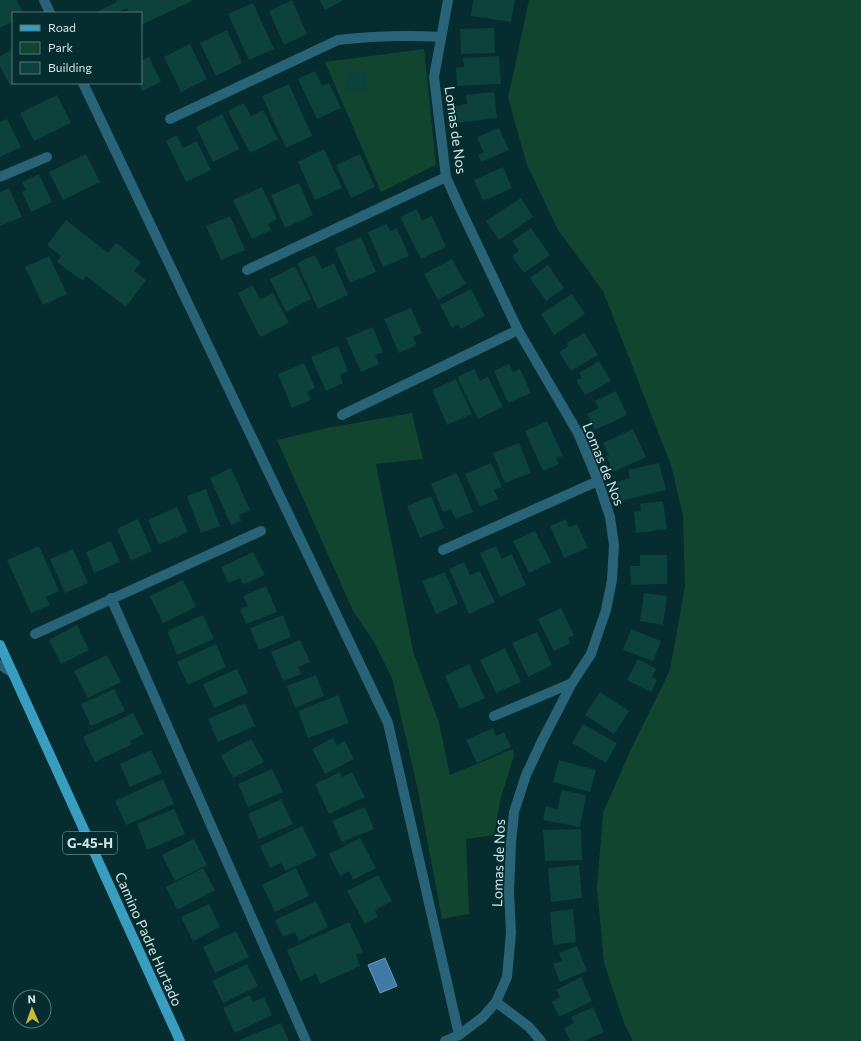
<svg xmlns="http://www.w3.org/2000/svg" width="861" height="1041" font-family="Commissioner,sans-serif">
  <rect width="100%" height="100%" fill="#052c2f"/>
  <!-- green -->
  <g fill="#114530">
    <polygon points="529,0 861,0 861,1041 633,1041 625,1026 604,963 597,887 603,813 631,749 670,670 685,586 683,515 671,465 603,291 558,230 527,165 508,98"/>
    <polygon points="424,49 436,165 381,192 325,62"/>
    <polygon points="412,413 423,459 376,464 413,651 439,723 450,775 513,749 514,756 501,797 494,835 466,839 469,914 442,919 417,786 392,678 374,642 353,611 277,440 327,428"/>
  </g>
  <!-- water -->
  <polygon fill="#417aa7" stroke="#6c9aba" points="385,958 397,986 380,993 368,965"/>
  <!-- building -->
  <g fill="#0c423b">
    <polygon points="0,0 17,0 23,13 13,13 13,22 0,28"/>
    <polygon points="116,0 194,0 141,25 141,13 129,13 127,8 116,13 95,13 117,2"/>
    <polygon points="292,0 307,34 284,45 269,11"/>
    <polygon points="320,0 344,0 325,10"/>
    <polygon points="473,0 515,0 511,22 471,16"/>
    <polygon points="253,3 274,49 249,60 228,14"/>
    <polygon points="494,28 495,53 461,54 460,29"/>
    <polygon points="227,30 242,63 216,76 200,43"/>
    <polygon points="190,44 207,79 181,92 164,57"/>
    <polygon points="13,49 13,83 16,83 10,86 0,66 0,56"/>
    <polygon points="499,56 501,84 457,86 456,68 464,67 463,58"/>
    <polygon points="149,57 161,82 142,91 139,83 141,83 141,61"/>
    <polygon points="315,71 322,86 329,83 341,108 317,119 298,79"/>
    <polygon points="367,72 367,92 345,92 345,73"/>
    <polygon points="289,84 312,136 286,148 262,96"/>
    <polygon points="494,92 497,118 457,123 455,106 467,104 466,95"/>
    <polygon points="57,95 71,123 34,141 20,113"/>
    <polygon points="244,103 251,116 263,110 278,139 250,153 228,111"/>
    <polygon points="222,114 239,149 213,162 196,127"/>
    <polygon points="7,119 21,147 0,157 0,122"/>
    <polygon points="499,128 509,150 481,162 478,155 484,153 477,137"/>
    <polygon points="177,135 183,148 197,141 211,170 186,182 166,141"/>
    <polygon points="324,149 342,188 315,200 298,162"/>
    <polygon points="86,154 100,182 63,200 49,172"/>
    <polygon points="360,154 375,187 351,198 336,165"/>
    <polygon points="503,167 512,188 483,201 474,180"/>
    <polygon points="39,174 52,202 31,212 22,192 26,190 22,182"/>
    <polygon points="299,183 313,215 285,228 271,195"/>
    <polygon points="262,187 277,219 268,224 271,230 252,239 233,200"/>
    <polygon points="9,188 22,217 0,226 0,192"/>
    <polygon points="521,198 533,217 499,240 486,221"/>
    <polygon points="417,209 422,221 432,216 446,247 421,259 400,217"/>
    <polygon points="230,216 245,250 221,260 206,226"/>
    <polygon points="66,220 108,253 116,243 141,262 134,271 146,280 126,307 86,276 83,281 57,262 61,256 47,245"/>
    <polygon points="387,224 390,231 397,228 409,256 383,267 368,232"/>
    <polygon points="531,228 550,255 524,273 512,256 519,251 512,241"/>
    <polygon points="361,237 376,272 350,283 335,248"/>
    <polygon points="315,255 322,269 334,263 348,295 318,309 297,263"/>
    <polygon points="49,256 67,294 43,305 25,267"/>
    <polygon points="452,259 466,284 438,300 424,274"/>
    <polygon points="548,265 564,288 546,301 530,278"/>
    <polygon points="295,266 311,299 286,312 270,279"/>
    <polygon points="253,285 260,299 273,293 289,323 260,337 238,293"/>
    <polygon points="471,289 485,316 461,329 458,324 452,328 440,305"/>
    <polygon points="572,294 585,314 554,335 541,314"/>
    <polygon points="411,308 422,333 413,337 417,345 399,353 384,319"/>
    <polygon points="373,327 383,352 375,355 379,364 361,372 346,338"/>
    <polygon points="584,333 598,355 571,371 559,352 568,347 567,343"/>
    <polygon points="338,346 348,371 340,375 343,383 326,391 311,357"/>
    <polygon points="599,361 611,381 585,395 576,380 582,378 579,373"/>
    <polygon points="304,363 315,388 307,392 311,400 292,408 278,374"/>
    <polygon points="509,364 513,372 520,369 531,393 508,403 494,371"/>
    <polygon points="474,369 480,381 488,377 503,407 478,419 457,377"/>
    <polygon points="456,379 472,414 447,425 432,390"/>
    <polygon points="616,391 627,415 595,430 587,414 599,408 595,401"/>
    <polygon points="547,421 563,456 556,458 559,464 543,471 525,431"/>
    <polygon points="633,429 646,457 613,472 606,456 609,455 603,443"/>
    <polygon points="519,443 531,473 505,483 493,453"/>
    <polygon points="491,463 502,487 494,490 498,499 480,507 465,474"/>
    <polygon points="659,463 666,490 621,501 616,482 630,478 628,470"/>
    <polygon points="231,468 250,510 239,515 241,521 231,525 210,478"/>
    <polygon points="457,473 473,512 455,519 451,509 443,512 431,484"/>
    <polygon points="206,489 220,526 201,533 187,496"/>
    <polygon points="431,496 444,528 420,538 407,506"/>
    <polygon points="663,501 667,529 636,533 634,512 641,511 640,504"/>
    <polygon points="177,507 188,532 159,545 148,520"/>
    <polygon points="138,519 152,551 131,561 117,529"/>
    <polygon points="566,519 569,527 577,524 588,548 564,558 550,526"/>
    <polygon points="535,531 551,562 529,573 513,541"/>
    <polygon points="111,541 120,562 94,573 86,552"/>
    <polygon points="39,546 59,591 46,597 50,605 31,613 7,560"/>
    <polygon points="496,546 502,559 512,554 526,585 500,597 480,553"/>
    <polygon points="73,549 88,583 65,593 50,559"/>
    <polygon points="253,552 265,575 243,585 240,578 228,583 221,567"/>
    <polygon points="640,555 667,555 667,584 631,585 630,566 640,566"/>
    <polygon points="464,562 470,575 480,571 495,602 469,614 449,569"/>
    <polygon points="445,572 458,604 436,614 422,581"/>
    <polygon points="183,580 196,607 163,623 150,596"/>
    <polygon points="266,586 277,612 246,624 240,609 248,606 243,596"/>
    <polygon points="644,593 667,596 663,625 640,621"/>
    <polygon points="561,608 574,635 568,638 570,643 554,651 538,619"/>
    <polygon points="203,615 214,639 177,655 167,631"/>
    <polygon points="283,615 291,637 259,650 250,628"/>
    <polygon points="77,625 89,650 61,664 49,640"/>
    <polygon points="631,629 661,641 653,661 623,650"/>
    <polygon points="537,632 552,665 528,677 512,643"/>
    <polygon points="300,640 310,662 298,667 301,674 283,681 271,652"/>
    <polygon points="216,644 226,667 188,685 177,662"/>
    <polygon points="505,648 521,682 496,693 480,660"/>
    <polygon points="107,655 121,682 88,698 74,671"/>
    <polygon points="638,659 656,669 652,677 657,680 651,692 627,680"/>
    <polygon points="469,664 485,698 460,709 445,676"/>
    <polygon points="237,669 248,693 214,708 203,684"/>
    <polygon points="316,675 324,696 295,708 287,686"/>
    <polygon points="114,689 125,711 91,726 81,704"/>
    <polygon points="600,692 629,711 614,734 585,715"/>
    <polygon points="338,695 349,723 308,738 298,711"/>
    <polygon points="245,703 255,726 218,742 208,719"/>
    <polygon points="133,713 144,734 130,741 132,744 95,762 83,737"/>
    <polygon points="583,724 617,743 606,763 572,743"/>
    <polygon points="493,728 496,736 504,732 511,747 477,763 466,740"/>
    <polygon points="333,738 337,745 345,741 354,759 325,774 312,749"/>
    <polygon points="251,739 264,762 233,778 221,755"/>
    <polygon points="151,750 162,773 130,787 120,764"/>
    <polygon points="559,760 596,770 590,792 553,782"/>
    <polygon points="272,769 283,792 248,807 238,784"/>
    <polygon points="340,772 342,777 352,772 365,797 329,814 315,784"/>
    <polygon points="163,779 174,804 126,825 115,801"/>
    <polygon points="561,790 586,795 580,827 543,820 546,806 558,809"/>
    <polygon points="281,799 293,824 259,839 248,814"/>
    <polygon points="365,807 374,829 342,842 332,821"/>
    <polygon points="174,809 185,834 147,850 137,824"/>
    <polygon points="302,826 317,856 286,871 281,863 270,868 260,846"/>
    <polygon points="581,829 582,860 545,861 543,830"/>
    <polygon points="360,838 376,868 353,880 349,871 340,876 329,854"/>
    <polygon points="194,839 207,865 175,881 162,855"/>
    <polygon points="579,865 582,898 551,902 548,868"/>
    <polygon points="203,868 215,890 177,910 166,887"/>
    <polygon points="296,868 309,896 275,912 262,885"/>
    <polygon points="378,875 392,901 375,910 378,917 365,924 347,891"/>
    <polygon points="316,901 328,927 299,941 295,932 283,937 275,920"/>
    <polygon points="209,904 220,927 193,941 181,917"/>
    <polygon points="573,909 576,942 553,945 550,912"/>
    <polygon points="349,922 363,952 356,955 360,966 320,984 316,974 300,981 287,950"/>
    <polygon points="236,931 249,957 215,973 203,947"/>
    <polygon points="577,946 587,971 560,982 553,964 562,961 559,953"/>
    <polygon points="247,964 258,986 223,1003 212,981"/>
    <polygon points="581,977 592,1001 559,1017 552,1002 560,997 556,990"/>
    <polygon points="250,995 253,1002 264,997 272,1015 235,1033 223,1008"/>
    <polygon points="593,1007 604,1032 585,1041 570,1041 564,1028 574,1023 571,1017"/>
    <polygon points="281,1023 289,1041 237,1041"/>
  </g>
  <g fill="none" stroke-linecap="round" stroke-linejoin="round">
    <!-- street -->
    <g stroke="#296377" stroke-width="10">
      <polyline points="44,0 50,13"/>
      <polyline points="83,83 388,723 459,1035"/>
      <path d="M170 119 338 40C372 36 407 35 441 37"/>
      <polyline points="0,177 47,157"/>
      <polyline points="247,270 446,177"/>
      <polyline points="342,415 518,330"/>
      <polyline points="443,550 598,481"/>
      <polyline points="111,598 306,1041"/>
      <polyline points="35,634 261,531"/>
      <polyline points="0,665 13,673"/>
      <polyline points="494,716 572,683"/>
      <polyline points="496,1002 529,1027 541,1041"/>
      <polyline points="445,1041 459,1035 483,1017 496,1002 507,977 511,933 509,892 511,843 514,812 526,775 542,741 572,683 591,654 606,610 612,580 614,545 610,517 598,481 578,433 518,330 459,206 446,177 434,77 448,0"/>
    </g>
    <!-- primary -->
    <polyline stroke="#389dbe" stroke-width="10" points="0,645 180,1041"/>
  </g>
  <g text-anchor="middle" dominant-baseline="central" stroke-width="3" stroke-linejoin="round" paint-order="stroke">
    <!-- shield labels -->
    <rect fill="#052c2f" stroke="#94adaf" stroke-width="1" x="63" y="832" width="54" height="22" rx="3"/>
    <g font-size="13" font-weight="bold" fill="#d1e4e6">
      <text x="90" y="843">G-45-H</text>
    </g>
    <!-- street labels -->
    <g font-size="14" fill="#d1e4e6" stroke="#052c2f">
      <text transform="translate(456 130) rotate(82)">Lomas de Nos</text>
      <text transform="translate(604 464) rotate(68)">Lomas de Nos</text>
      <text transform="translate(498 863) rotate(-88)">Lomas de Nos</text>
      <text transform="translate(149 939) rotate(66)">Camino Padre Hurtado</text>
    </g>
  </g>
  <!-- legend -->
  <rect x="12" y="12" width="130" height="72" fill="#052c2f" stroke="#577678"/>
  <rect x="20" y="25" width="20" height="6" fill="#389dbe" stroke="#577678"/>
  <text x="48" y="32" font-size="12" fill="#d1e4e6">Road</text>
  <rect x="20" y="42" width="20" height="12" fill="#114530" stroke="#577678"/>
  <text x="48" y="52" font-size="12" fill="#d1e4e6">Park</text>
  <rect x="20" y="62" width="20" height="12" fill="#0c423b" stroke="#577678"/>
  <text x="48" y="72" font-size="12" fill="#d1e4e6">Building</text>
  <!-- north arrow -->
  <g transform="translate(32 1009) rotate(358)"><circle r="19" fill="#052c2f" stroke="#577678"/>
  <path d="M0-3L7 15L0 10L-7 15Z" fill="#ccb938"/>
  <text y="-6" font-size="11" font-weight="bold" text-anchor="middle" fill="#d1e4e6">N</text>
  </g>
</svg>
